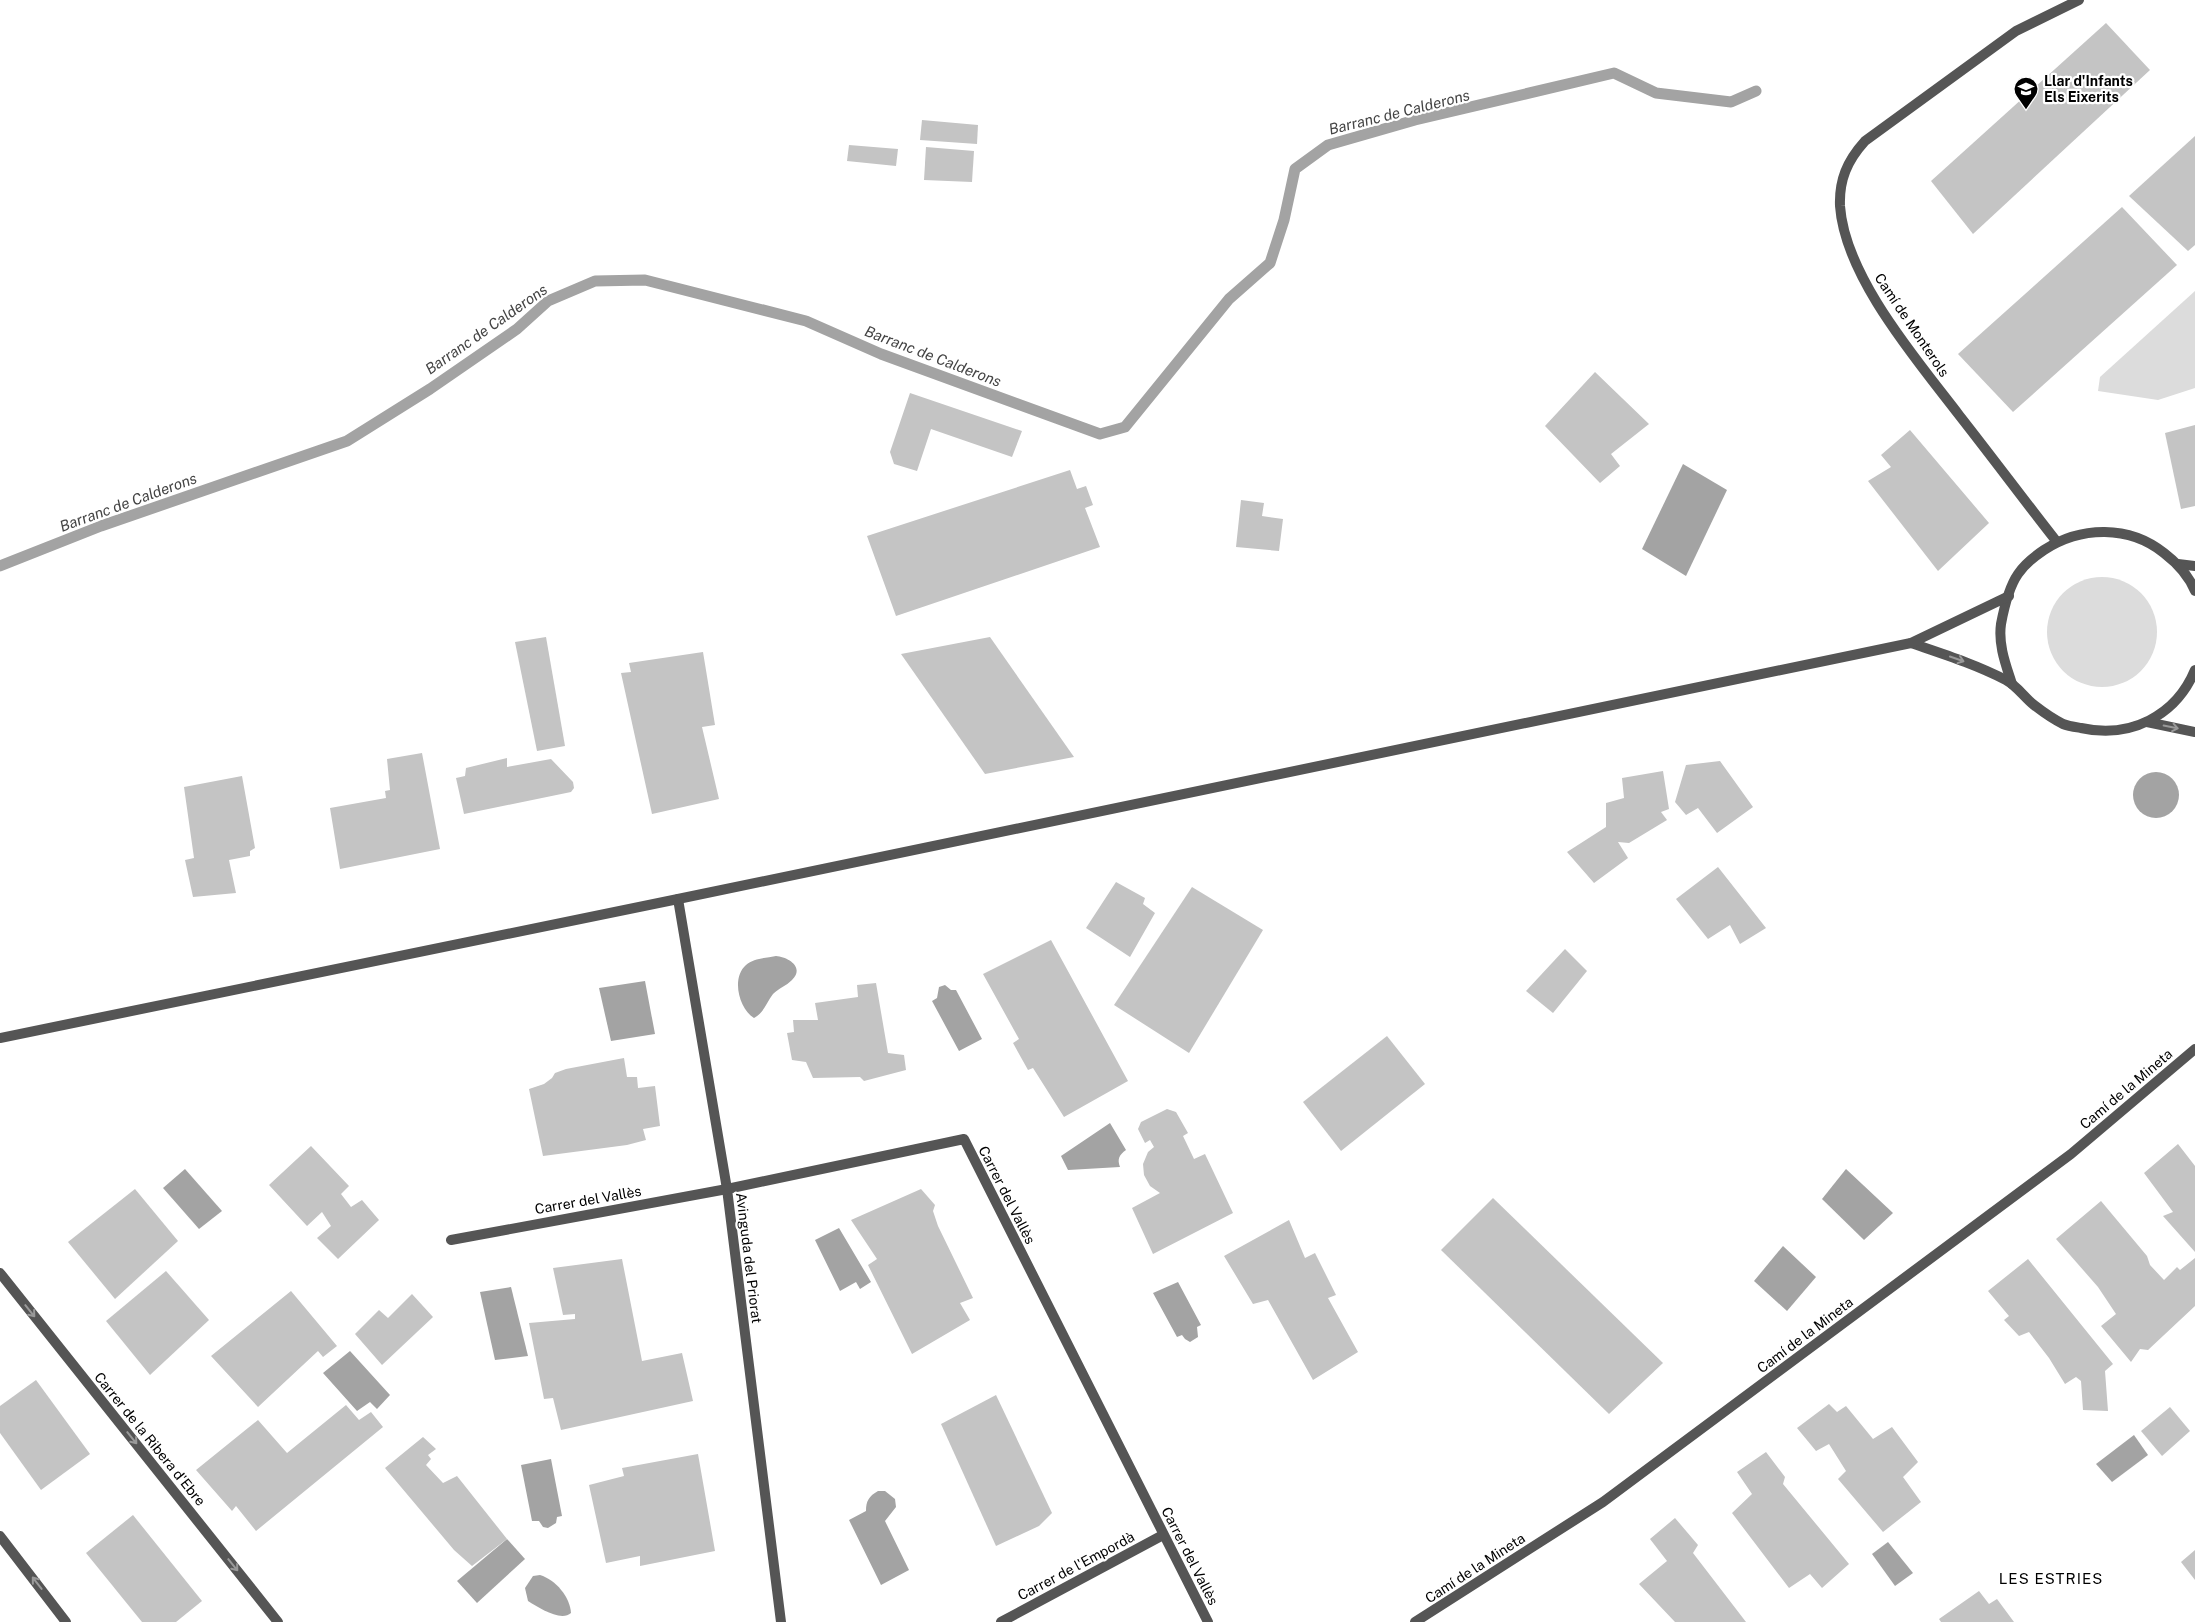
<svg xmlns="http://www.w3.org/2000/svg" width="2195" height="1622" font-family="'Public Sans',sans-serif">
  <rect width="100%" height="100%" fill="#fff"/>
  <!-- green -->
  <g fill="#dcdcdc">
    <polygon points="2195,291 2195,388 2158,400 2098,391 2100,377"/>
    <circle cx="2102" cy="632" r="55"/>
  </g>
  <!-- water -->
  <g fill="#a3a3a3">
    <polygon points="1683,464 1727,490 1686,576 1642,549"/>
    <circle cx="2156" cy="795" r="23"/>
    <path d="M776 956C788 957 805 967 792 980 786 986 779 988 773 994 766 1003 764 1013 754 1018 739 1009 731 978 746 965 754 958 766 958 776 956Z"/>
    <polygon points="645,981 655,1034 611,1041 599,988"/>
    <polygon points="945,985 951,990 956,990 982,1039 959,1051 932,1001 937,998 939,987"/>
    <path d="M1110 1123 1126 1150C1119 1155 1117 1159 1120 1167L1068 1170 1061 1156Z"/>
    <polygon points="185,1169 222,1211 199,1229 163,1188"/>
    <polygon points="1846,1169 1893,1213 1864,1240 1822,1199"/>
    <polygon points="839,1228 871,1282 860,1289 856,1282 840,1291 815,1240"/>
    <polygon points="1783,1246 1816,1277 1787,1311 1754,1281"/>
    <polygon points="1178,1282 1201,1325 1197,1327 1198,1337 1190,1342 1185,1339 1182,1335 1177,1337 1153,1293"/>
    <polygon points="511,1287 528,1356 495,1360 480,1292"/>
    <polygon points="350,1351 390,1395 377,1409 370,1402 357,1411 323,1373"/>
    <polygon points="2134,1435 2148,1455 2112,1482 2096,1464"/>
    <polygon points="551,1459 562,1516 557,1517 556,1523 548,1528 543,1527 539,1521 532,1521 521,1465"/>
    <path d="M878 1491H885L895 1499 896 1507 885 1521 909 1570 881 1585 849 1520 866 1511C866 1501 869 1496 878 1491Z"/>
    <polygon points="507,1539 525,1559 477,1603 457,1581"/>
    <polygon points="1888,1542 1913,1573 1895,1586 1872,1554"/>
    <path d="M540 1575C556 1580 570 1597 571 1613 561 1622 539 1608 528 1601L525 1588 533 1576Z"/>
  </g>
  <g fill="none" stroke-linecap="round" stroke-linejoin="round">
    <!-- stream -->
    <polyline stroke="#a3a3a3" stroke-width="11" points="0,566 101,526 347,441 430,389 517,329 548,301 595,281 645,280 806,321 881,354 1100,434 1125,427 1229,299 1270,263 1284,220 1295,169 1328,145 1415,120 1614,73 1656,93 1731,102 1756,91"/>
  </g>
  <!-- building -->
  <g fill="#c4c4c4">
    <polygon points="2106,23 2150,70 1973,234 1931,181"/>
    <polygon points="922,120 978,125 977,144 920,140"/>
    <polygon points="2195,136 2195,245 2188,251 2129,196"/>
    <polygon points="849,145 898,149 896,166 847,161"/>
    <polygon points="926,147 974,151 972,182 924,180"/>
    <polygon points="2122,207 2177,265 2013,412 1958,354"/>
    <polygon points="1595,372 1649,424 1611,454 1620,466 1600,483 1545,426"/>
    <polygon points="910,393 1022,431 1012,457 931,429 917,471 894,464 890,452"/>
    <polygon points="2195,425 2195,506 2181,509 2165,433"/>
    <polygon points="1910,430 1989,523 1938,571 1868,481 1891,467 1881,455"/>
    <polygon points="1070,470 1077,489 1086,486 1093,505 1085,508 1100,547 896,616 867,536"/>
    <polygon points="1241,500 1264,503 1262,516 1283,519 1279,551 1236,547"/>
    <polygon points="546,637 565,746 537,751 515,642"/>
    <polygon points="990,637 1074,757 985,774 901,654"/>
    <polygon points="703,652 715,725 702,727 719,799 652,814 621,673 631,672 629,663"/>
    <polygon points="422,753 440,849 340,869 330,808 386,798 385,791 390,790 387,759"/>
    <polygon points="507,758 507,767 551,759 573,782 574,788 571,792 464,814 456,778 465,776 466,768"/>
    <polygon points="1720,761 1753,807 1717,833 1698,808 1686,815 1675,802 1686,765"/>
    <polygon points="1663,771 1669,809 1661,812 1667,820 1629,843 1618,842 1628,858 1594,883 1567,852 1606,827 1606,803 1624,798 1622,778"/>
    <polygon points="242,776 255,848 250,851 250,856 229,860 236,893 193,897 185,860 194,858 184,787"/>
    <polygon points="1718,867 1766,928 1740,944 1730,925 1708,939 1676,899"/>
    <polygon points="1116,882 1145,898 1143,904 1155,913 1130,957 1086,928"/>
    <polygon points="1192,887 1263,930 1189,1053 1114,1005"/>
    <polygon points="1051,940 1128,1081 1064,1117 1033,1068 1028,1070 1013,1043 1019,1039 983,974"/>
    <polygon points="1565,949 1587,971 1553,1013 1526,991"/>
    <polygon points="876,983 888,1053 904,1055 906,1070 864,1081 860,1077 813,1078 806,1062 792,1060 787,1033 794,1032 793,1020 818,1020 815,1003 858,997 857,985"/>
    <polygon points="1387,1036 1425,1084 1341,1151 1303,1102"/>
    <polygon points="624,1058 627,1077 637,1077 638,1088 655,1086 660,1126 643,1129 646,1140 627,1145 543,1156 529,1089 544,1084 552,1078 555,1073 566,1069"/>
    <polygon points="1167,1109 1176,1112 1188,1133 1183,1136 1194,1159 1205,1154 1233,1213 1153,1254 1132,1208 1160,1193 1150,1186 1144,1175 1143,1164 1148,1152 1154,1147 1150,1140 1145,1143 1138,1129 1141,1122"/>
    <polygon points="2178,1144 2195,1166 2195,1252 2163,1216 2173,1212 2144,1173"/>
    <polygon points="311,1146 349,1186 341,1194 351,1207 362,1200 379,1220 338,1259 317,1238 331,1226 322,1212 307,1226 269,1185"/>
    <polygon points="135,1189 178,1241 115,1299 68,1242"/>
    <polygon points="921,1189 935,1205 933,1211 938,1226 973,1298 960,1303 970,1320 912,1354 868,1265 877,1259 851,1220"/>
    <polygon points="1493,1198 1663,1363 1609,1414 1441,1250"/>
    <polygon points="2101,1201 2147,1256 2150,1265 2164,1280 2177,1267 2180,1270 2195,1258 2195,1306 2148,1350 2140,1349 2131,1362 2101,1326 2116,1314 2098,1287 2056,1239"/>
    <polygon points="1289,1220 1305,1258 1315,1253 1336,1295 1328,1298 1358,1352 1313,1380 1268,1300 1253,1304 1224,1256"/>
    <polygon points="622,1259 642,1361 682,1353 693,1401 561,1430 553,1398 544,1399 529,1323 575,1319 575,1314 563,1315 553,1268"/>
    <polygon points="2028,1259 2113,1364 2105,1371 2108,1411 2083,1410 2081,1381 2076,1377 2065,1384 2049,1358 2029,1332 2019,1336 2004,1320 2009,1316 1988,1291"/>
    <polygon points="166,1271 209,1320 150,1375 106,1321"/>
    <polygon points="291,1291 337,1346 323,1357 318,1351 258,1407 211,1356"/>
    <polygon points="412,1294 433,1317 382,1365 355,1334 379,1310 388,1318"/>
    <polygon points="36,1380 90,1454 41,1490 0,1433 0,1406"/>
    <polygon points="996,1395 1052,1513 1039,1526 996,1546 941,1424"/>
    <polygon points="1829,1404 1837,1412 1846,1406 1873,1439 1892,1427 1918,1462 1903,1477 1921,1502 1883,1532 1838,1479 1846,1471 1829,1444 1816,1451 1797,1428"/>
    <polygon points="346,1405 359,1420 371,1412 383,1427 256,1531 236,1506 232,1511 196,1470 258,1420 287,1453"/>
    <polygon points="2170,1407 2190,1431 2162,1456 2141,1431"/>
    <polygon points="423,1437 436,1449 428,1455 431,1459 426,1465 443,1483 457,1476 507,1539 472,1566 454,1550 385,1468"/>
    <polygon points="1766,1452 1785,1477 1783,1484 1849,1564 1822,1588 1810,1574 1789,1588 1732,1513 1752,1494 1737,1472"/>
    <polygon points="698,1454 715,1551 640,1566 640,1556 606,1563 589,1485 624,1476 622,1468"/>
    <polygon points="133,1515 202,1601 176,1622 142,1622 86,1553"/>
    <polygon points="1675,1518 1698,1545 1693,1553 1746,1622 1675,1622 1639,1584 1667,1561 1650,1539"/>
    <polygon points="2195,1550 2195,1580 2181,1562"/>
    <polygon points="1979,1591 1989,1604 1997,1599 2014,1622 1941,1622 1939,1619"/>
  </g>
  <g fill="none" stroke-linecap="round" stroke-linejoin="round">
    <!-- minor -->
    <g stroke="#555" stroke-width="10">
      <path d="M2057 542C2024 500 1992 457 1959 415 1917 360 1845 277 1840 206 1839 180 1847 161 1865 141L2016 31 2079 0"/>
      <polyline points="2147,722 2195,732"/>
      <polyline points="678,899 727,1189 781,1622"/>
      <polyline points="451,1240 727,1189 964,1139 1208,1622"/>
      <polyline points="0,1273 278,1622"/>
      <polyline points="0,1536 66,1622"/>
      <polyline points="1001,1622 1163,1535"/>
      <polyline points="1415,1622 1603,1502 2071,1154 2195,1049"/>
    </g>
    <!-- tertiary -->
    <g stroke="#555" stroke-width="10">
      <polyline points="2178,564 2195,566"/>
      <path d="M1911 643C1943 654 1975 664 2006 680 2017 686 2024 697 2034 705 2043 712 2053 719 2063 724 2068 726 2075 727 2081 728 2130 739 2176 716 2195 670"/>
      <path d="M2012 684C2006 665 1998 645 2001 624 2004 608 2009 587 2018 574 2024 565 2035 556 2044 550 2081 526 2129 525 2164 553 2177 563 2189 576 2195 591"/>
      <polyline points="0,1038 678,899 1911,643 2009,596"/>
    </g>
  </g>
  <!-- one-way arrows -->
  <defs><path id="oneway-shaft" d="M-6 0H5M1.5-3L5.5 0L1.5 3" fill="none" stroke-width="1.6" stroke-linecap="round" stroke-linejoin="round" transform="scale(1.25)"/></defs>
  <g stroke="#999">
    <use href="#oneway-shaft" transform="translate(1957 659) rotate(19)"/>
    <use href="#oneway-shaft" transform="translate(2171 727) rotate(11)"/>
    <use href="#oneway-shaft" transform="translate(30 1311) rotate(51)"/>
    <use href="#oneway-shaft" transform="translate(132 1438) rotate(51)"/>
    <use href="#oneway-shaft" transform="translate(233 1565) rotate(51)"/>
    <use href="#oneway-shaft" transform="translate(37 1583) rotate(-128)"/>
  </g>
  <!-- icons -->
  <defs>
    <symbol id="school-pin" viewBox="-11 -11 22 30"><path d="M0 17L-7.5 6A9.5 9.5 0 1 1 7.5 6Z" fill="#000" stroke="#fff"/><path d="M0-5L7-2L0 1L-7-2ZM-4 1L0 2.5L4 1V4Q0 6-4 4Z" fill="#fff"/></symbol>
  </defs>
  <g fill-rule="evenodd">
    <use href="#school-pin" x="2012" y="75" width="28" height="38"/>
  </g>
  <g text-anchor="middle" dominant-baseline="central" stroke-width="4.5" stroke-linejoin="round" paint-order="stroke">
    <!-- poi labels -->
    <g font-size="14" font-weight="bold" fill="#000" stroke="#fff" text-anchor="start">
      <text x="2044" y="81">Llar d'Infants<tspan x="2044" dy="16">Els Eixerits</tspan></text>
    </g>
    <!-- street labels -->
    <g font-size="14" fill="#000" stroke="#fff">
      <text transform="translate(1912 325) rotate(56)">Camí de Monterols</text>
      <text transform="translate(2126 1089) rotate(-40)">Camí de la Mineta</text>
      <text transform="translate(1007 1195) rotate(63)">Carrer del Vallès</text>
      <text transform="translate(588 1200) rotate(-10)">Carrer del Vallès</text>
      <text transform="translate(749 1258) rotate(83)">Avinguda del Priorat</text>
      <text transform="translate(1805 1335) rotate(-37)">Camí de la Mineta</text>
      <text transform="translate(150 1439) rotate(51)">Carrer de la Ribera d'Ebre</text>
      <text transform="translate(1190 1556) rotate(63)">Carrer del Vallès</text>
      <text transform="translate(1076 1566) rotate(-28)">Carrer de l'Empordà</text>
      <text transform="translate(1475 1568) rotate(-33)">Camí de la Mineta</text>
    </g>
    <!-- water labels -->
    <g font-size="15" font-style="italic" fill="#444" stroke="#fff">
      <text transform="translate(1399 112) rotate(-14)">Barranc de Calderons</text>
      <text transform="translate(486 329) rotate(-35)">Barranc de Calderons</text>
      <text transform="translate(933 356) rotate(21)">Barranc de Calderons</text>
      <text transform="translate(128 502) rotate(-20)">Barranc de Calderons</text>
    </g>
    <!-- neighbourhood labels -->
    <g font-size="15" letter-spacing="1" fill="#000" stroke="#fff">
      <text x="2051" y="1578">LES ESTRIES</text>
    </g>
  </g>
</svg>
